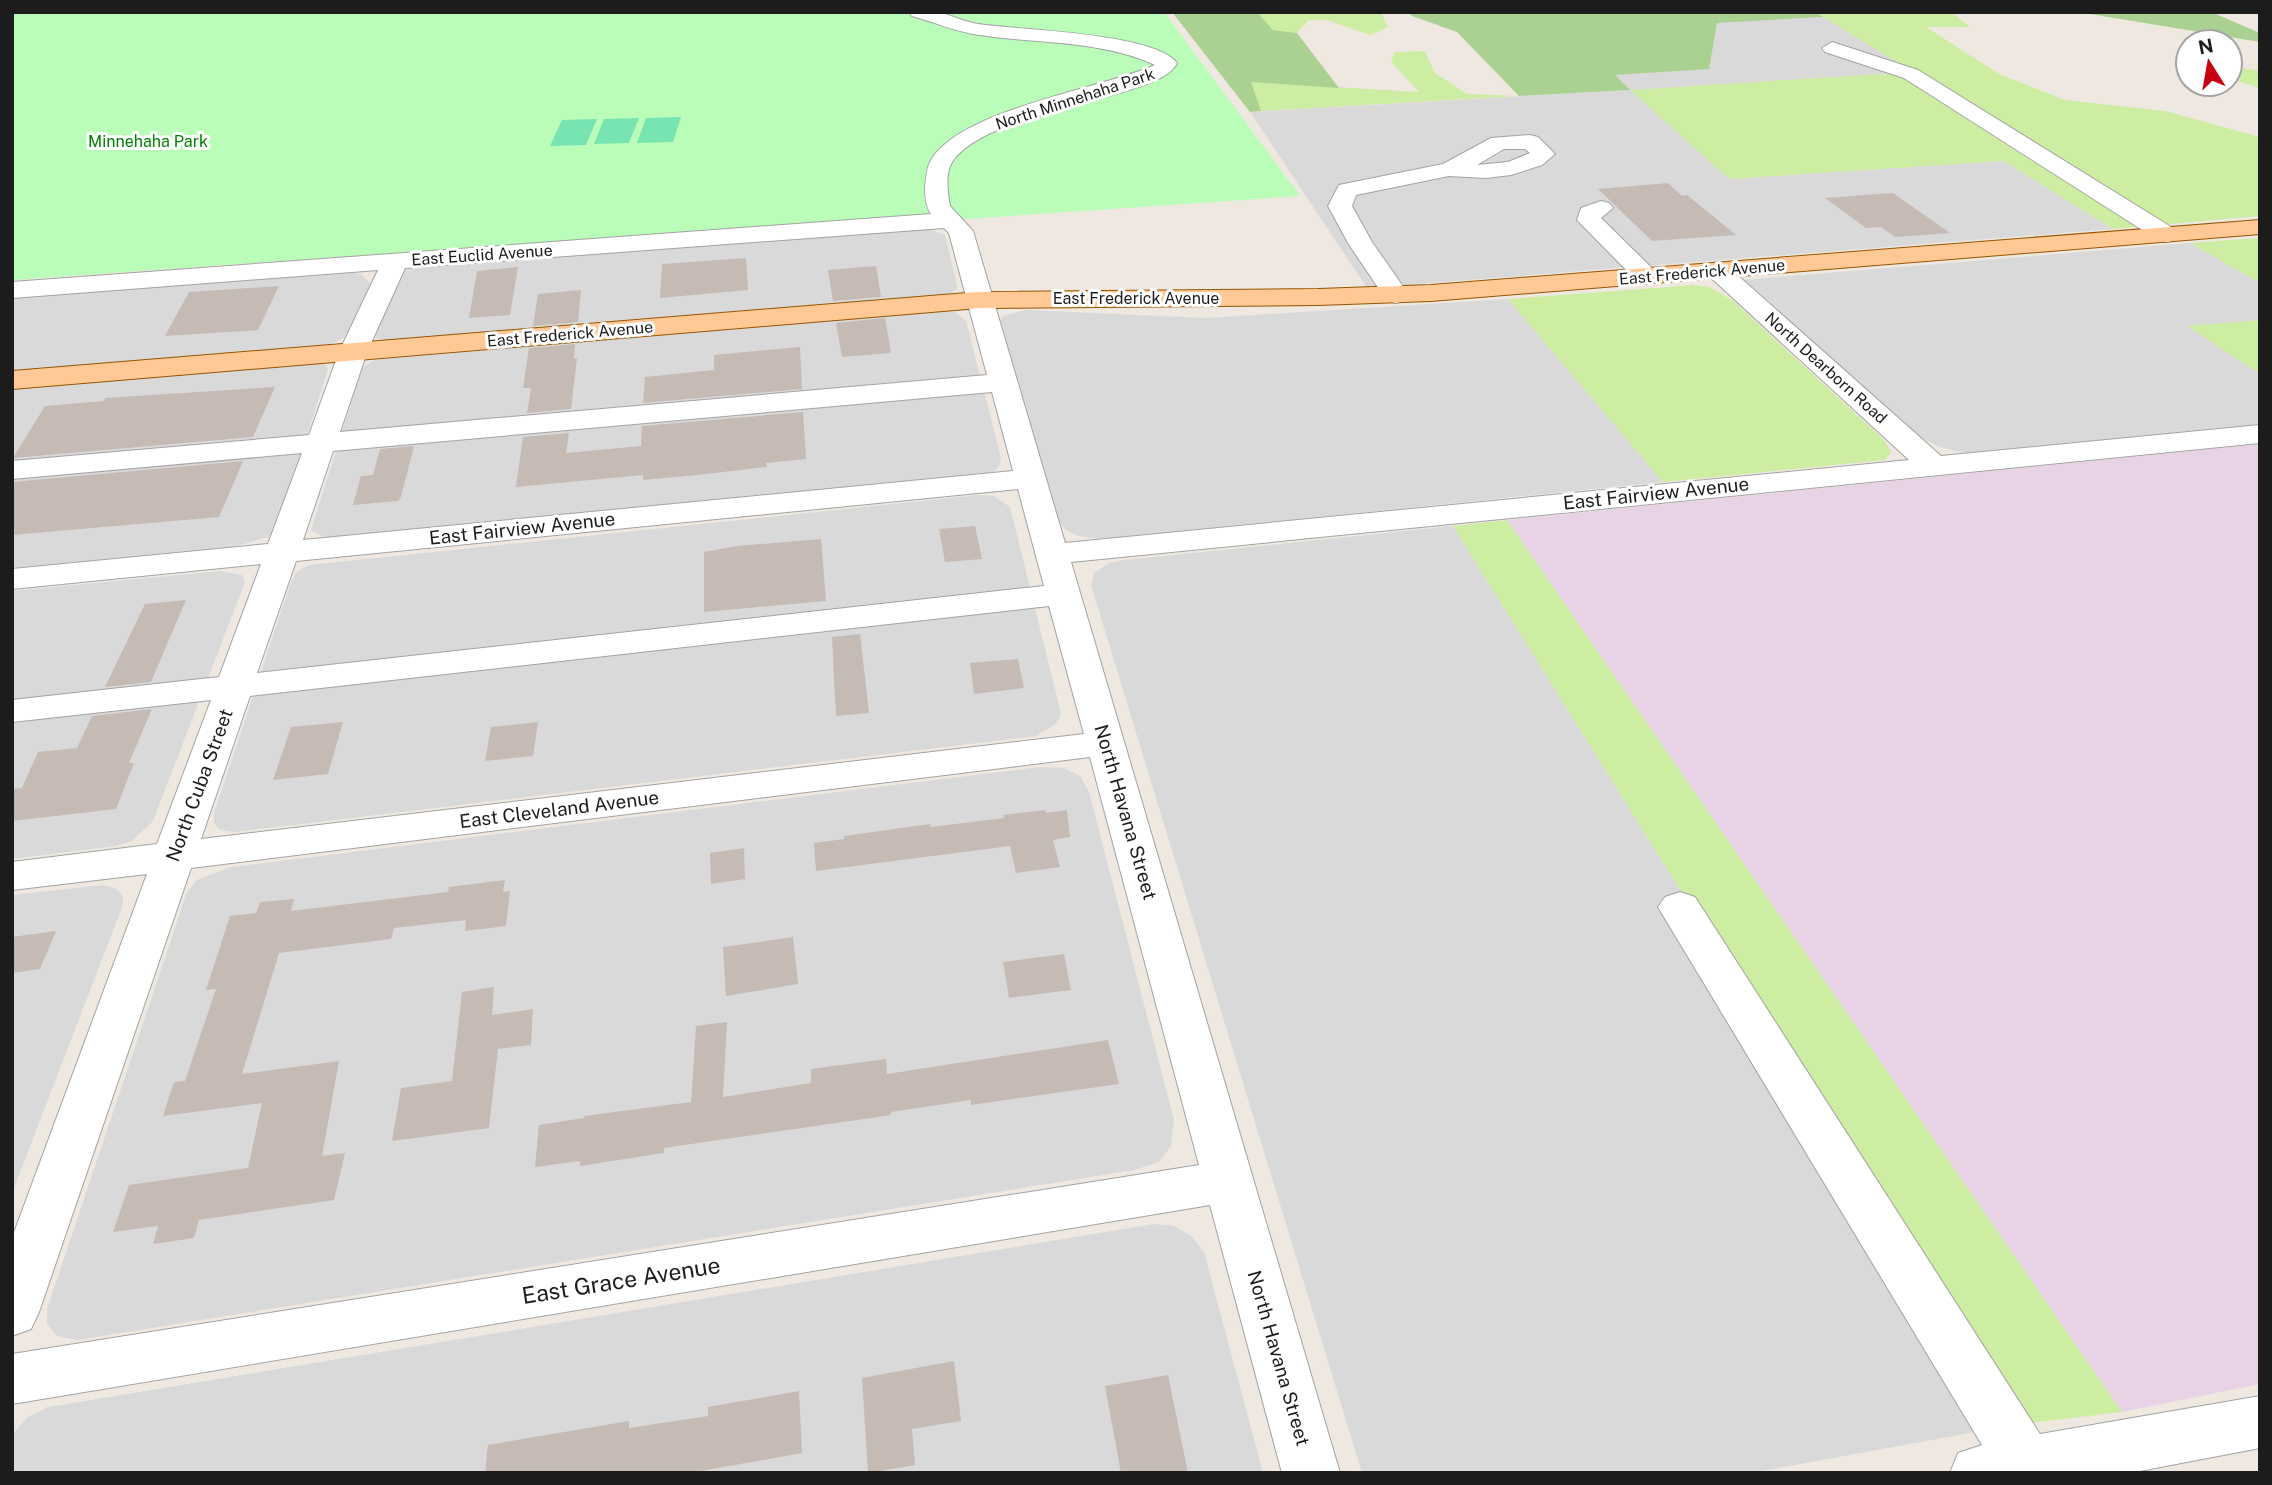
<svg xmlns="http://www.w3.org/2000/svg" width="2272" height="1485" font-family="'Public Sans',sans-serif">
  <rect width="100%" height="100%" fill="#eee8e1"/>
  <!-- residential -->
  <g fill="#dad9d9">
    <polygon points="1823,17 1915,72 1632,90 1729,179 2004,161 2113,229 1367,288 1250,112 1629,90 1614,75 1716,23"/>
    <polygon points="929,229 945,235 957,285 957,289 948,295 386,341 376,338 374,335 402,271 420,266"/>
    <polygon points="2190,243 2260,283 2260,320 2188,326 2260,374 2260,424 1965,453 1940,447 1919,437 1743,280"/>
    <polygon points="343,272 361,274 373,286 360,316 343,338 329,345 12,372 12,297"/>
    <polygon points="1508,299 1663,482 1098,539 1079,536 1066,530 1058,521 1000,323 1003,316 1026,310 1206,318"/>
    <polygon points="940,311 955,312 966,321 1001,458 999,467 993,472 332,538 321,536 311,530 362,368 374,360"/>
    <polygon points="314,363 326,365 328,369 277,530 271,536 237,546 12,568 12,388"/>
    <polygon points="979,495 994,496 1010,507 1061,713 1057,723 1036,736 235,832 220,830 214,823 214,813 292,579 298,571 309,565"/>
    <polygon points="1453,526 2014,1425 1751,1473 1362,1473 1091,585 1094,573 1109,563 1124,560"/>
    <polygon points="220,571 242,575 245,582 153,821 132,841 116,846 12,859 12,591"/>
    <polygon points="1040,767 1064,768 1080,776 1089,792 1174,1120 1171,1146 1159,1162 1134,1170 77,1340 57,1336 47,1324 47,1309 187,892 197,880 231,867"/>
    <polygon points="103,885 117,889 123,897 123,905 12,1193 12,895"/>
    <polygon points="1154,1224 1174,1226 1191,1236 1204,1252 1263,1473 12,1473 12,1435 28,1417 49,1407"/>
  </g>
  <!-- industrial -->
  <polygon fill="#e8d2e6" points="2260,444 2260,1384 2122,1412 1507,520"/>
  <!-- grass -->
  <g fill="#cdeda2">
    <polygon points="1257,12 1381,12 1388,27 1370,35 1327,20 1309,20 1297,33 1273,30"/>
    <polygon points="1815,12 1951,12 1970,27 1926,27 1999,74 2065,100 2165,111 2260,137 2260,216 2113,229 2004,161 1729,179 1630,90 1913,72"/>
    <polygon points="1425,51 1435,73 1467,94 1519,96 1261,111 1250,82 1419,92 1391,62 1395,52"/>
    <polygon points="2230,66 2260,71 2260,88 2230,79"/>
    <polygon points="2260,238 2260,283 2190,243"/>
    <polygon points="1695,285 1709,287 1732,300 1884,440 1891,452 1885,460 1663,482 1508,299"/>
    <polygon points="2260,320 2260,374 2187,326"/>
    <polygon points="1507,520 2122,1412 2014,1425 1453,526"/>
  </g>
  <!-- forest -->
  <g fill="#aad192">
    <polygon points="1172,12 1257,12 1273,30 1297,33 1339,88 1251,82 1261,111 1250,112"/>
    <polygon points="1408,12 1815,12 1823,17 1717,23 1709,69 1615,75 1630,90 1519,96 1457,32 1412,16"/>
    <polygon points="2078,12 2211,12 2260,33 2260,42"/>
  </g>
  <!-- park -->
  <polygon fill="#b9fdb9" points="12,12 1164,12 1300,196 951,220 931,215 12,280"/>
  <!-- pitch -->
  <g fill="#78e4b1">
    <polygon points="681,117 673,142 637,143 646,118"/>
    <polygon points="639,118 629,143 594,144 604,119"/>
    <polygon points="597,119 586,145 550,146 562,120"/>
  </g>
  <!-- building -->
  <g fill="#c6bab4">
    <polygon points="1668,183 1682,196 1687,195 1736,235 1652,241 1598,189"/>
    <polygon points="1893,193 1950,233 1895,237 1881,227 1866,228 1825,198"/>
    <polygon points="746,258 748,290 660,298 662,264"/>
    <polygon points="876,266 881,297 833,301 828,270"/>
    <polygon points="518,267 510,315 469,318 477,271"/>
    <polygon points="279,286 258,330 165,336 189,292"/>
    <polygon points="581,290 578,322 533,326 538,294"/>
    <polygon points="885,318 891,353 842,357 836,323"/>
    <polygon points="575,344 574,359 577,358 571,409 527,413 531,388 523,388 529,348"/>
    <polygon points="800,347 802,389 643,403 645,377 714,370 714,355"/>
    <polygon points="275,387 253,437 13,458 45,406 104,401 105,398"/>
    <polygon points="803,412 806,459 766,463 767,467 697,475 643,480 643,475 516,487 523,437 569,433 566,453 641,446 642,426"/>
    <polygon points="414,446 401,497 398,501 353,505 361,476 373,475 380,449"/>
    <polygon points="243,461 219,517 12,535 12,482"/>
    <polygon points="975,526 982,559 945,562 939,529"/>
    <polygon points="821,539 826,601 704,612 704,552 737,546"/>
    <polygon points="186,600 151,682 105,687 145,604"/>
    <polygon points="860,634 869,713 836,716 832,637"/>
    <polygon points="1018,659 1024,688 974,694 970,663"/>
    <polygon points="152,709 129,763 134,763 116,809 12,821 12,789 22,788 38,752 77,748 92,716"/>
    <polygon points="343,722 328,774 273,780 291,727"/>
    <polygon points="538,722 533,756 485,761 491,727"/>
    <polygon points="1045,810 1046,813 1067,810 1070,837 1053,840 1060,867 1016,873 1010,846 816,871 814,843 844,839 844,836 930,824 931,827 1004,818 1003,815"/>
    <polygon points="744,848 745,879 711,884 710,853"/>
    <polygon points="505,880 503,892 510,891 506,926 465,931 466,920 394,928 391,939 279,953 242,1074 339,1061 322,1156 345,1153 334,1200 199,1220 194,1238 153,1244 158,1226 113,1232 129,1185 248,1168 262,1103 163,1116 174,1082 185,1081 216,989 206,990 230,916 256,913 260,902 294,899 291,911 448,892 449,887"/>
    <polygon points="56,931 40,969 12,973 12,937"/>
    <polygon points="793,937 798,984 726,996 723,947"/>
    <polygon points="1064,954 1071,990 1009,998 1003,962"/>
    <polygon points="494,987 492,1015 533,1009 531,1045 498,1049 489,1128 392,1141 401,1088 452,1081 462,992"/>
    <polygon points="727,1022 723,1097 811,1083 811,1069 886,1059 887,1074 1108,1040 1119,1084 971,1105 971,1100 891,1112 891,1115 664,1148 664,1153 580,1166 580,1161 535,1167 539,1125 584,1118 584,1116 691,1102 696,1026"/>
    <polygon points="954,1361 961,1421 912,1429 915,1465 868,1473 862,1378"/>
    <polygon points="1168,1375 1188,1473 1121,1473 1105,1386"/>
    <polygon points="799,1391 802,1453 690,1473 485,1473 488,1445 629,1421 629,1428 708,1416 708,1407"/>
  </g>
  <g fill="none" stroke-linecap="round" stroke-linejoin="round">
    <defs>
      <g id="minor">
        <path d="M909 12C919 12 931 11 941 13 954 16 965 22 978 24 1017 30 1155 33 1177 63 1162 100 982 109 951 164 945 175 948 195 950 206L973 231 1065 543 1909 460 1708 275 1704 270 1708 265 1717 262 1726 265 1941 456 2260 425V443L1071 562 1340 1473H1282L1210 1205 12 1404V1354L1199 1165 1090 757 191 868 39 1312 31 1329 12 1336V1238L147 874 12 890V862L157 844 211 700 12 722V700L219 677 261 564 12 589V569L268 544 302 453 12 479V461L309 435 339 352 378 270 12 298V282L931 214C926 206 925 198 925 188 926 179 926 170 930 162 957 110 1101 89 1155 65 1101 40 1038 44 979 35 956 32 934 22 912 16ZM944 228 949 233 987 375 340 432 367 352 405 268ZM992 392 1013 471 303 540 333 451ZM1018 489 1044 586 257 673 296 561ZM1049 606 1084 734 201 839 250 696Z"/>
        <polygon points="1832,42 1918,70 2176,230 2179,235 2176,240 2167,242 2158,240 1904,78 1825,52 1822,48"/>
        <path d="M1530 135 1538 137 1555 154 1542 165 1511 175 1486 178 1449 176 1356 195 1352 206 1372 242 1409 295 1405 301 1396 303 1387 301 1348 243 1328 206 1339 185 1443 164 1491 138ZM1504 149H1525L1530 153 1508 162 1477 165Z"/>
        <polygon points="1601,201 1609,203 1613,208 1601,218 1655,271 1659,276 1655,281 1646,284 1637,281 1577,220 1581,208"/>
        <polygon points="1680,892 1695,897 2040,1434 2260,1396 2260,1448 2129,1473 1950,1473 1958,1453 1982,1445 1658,907 1665,897"/>
      </g>
      <polygon id="major" points="2260,220 2260,234 1431,301 1318,305 979,308 12,389 12,371 979,292 1318,289 1431,285"/>
    </defs>
    <!-- minor casing -->
    <use href="#minor" stroke="#a3a3a3" stroke-width="2"/>
    <!-- major casing -->
    <use href="#major" stroke="#945600" stroke-width="2"/>
    <!-- minor -->
    <use href="#minor" fill="#fff" fill-rule="evenodd"/>
    <!-- major -->
    <use href="#major" fill="#ffc895" fill-rule="evenodd"/>
  </g>
  <g text-anchor="middle" dominant-baseline="central" stroke-width="6" stroke-linejoin="round" paint-order="stroke">
    <!-- far-street labels -->
    <g font-size="16" fill="#1c1c1c" stroke="#fff">
      <text transform="translate(1075 99) rotate(-18)">North Minnehaha Park</text>
      <text transform="translate(482 255) rotate(-4)">East Euclid Avenue</text>
      <text transform="translate(1702 272) rotate(-5)">East Frederick Avenue</text>
      <text x="1136" y="298">East Frederick Avenue</text>
      <text transform="translate(570 334) rotate(-5)">East Frederick Avenue</text>
      <text transform="translate(1826 368) rotate(42)">North Dearborn Road</text>
    </g>
    <!-- far-park labels -->
    <g font-size="16" fill="#048004" stroke="#fff">
      <text x="148" y="141">Minnehaha Park</text>
    </g>
    <!-- street labels -->
    <g font-size="19" fill="#1c1c1c" stroke="#fff">
      <text transform="translate(1656 493) rotate(-6)">East Fairview Avenue</text>
      <text transform="translate(522 528) rotate(-6)">East Fairview Avenue</text>
      <text transform="translate(199 785) rotate(-70)">North Cuba Street</text>
      <text transform="translate(559 809) rotate(-7)">East Cleveland Avenue</text>
      <text transform="translate(1126 812) rotate(74)">North Havana Street</text>
      <text transform="translate(1279 1358) rotate(74)">North Havana Street</text>
    </g>
    <!-- near-street labels -->
    <g font-size="23" fill="#1c1c1c" stroke="#fff">
      <text transform="translate(621 1280) rotate(-9)">East Grace Avenue</text>
    </g>
  </g>
  <!-- border -->
  <rect width="2272" height="1485" fill="none" stroke="#1c1c1c" stroke-width="28"/>
  <!-- north arrow -->
  <g transform="translate(2209 63) rotate(349)"><circle r="33" fill="#ffffff" stroke="#a4a4a4" stroke-width="2"/>
  <path d="M0-5L12 26L0 18L-12 26Z" fill="#c80012"/>
  <text y="-10" font-size="19" font-weight="bold" text-anchor="middle" fill="#1c1c1c">N</text>
  </g>
</svg>
